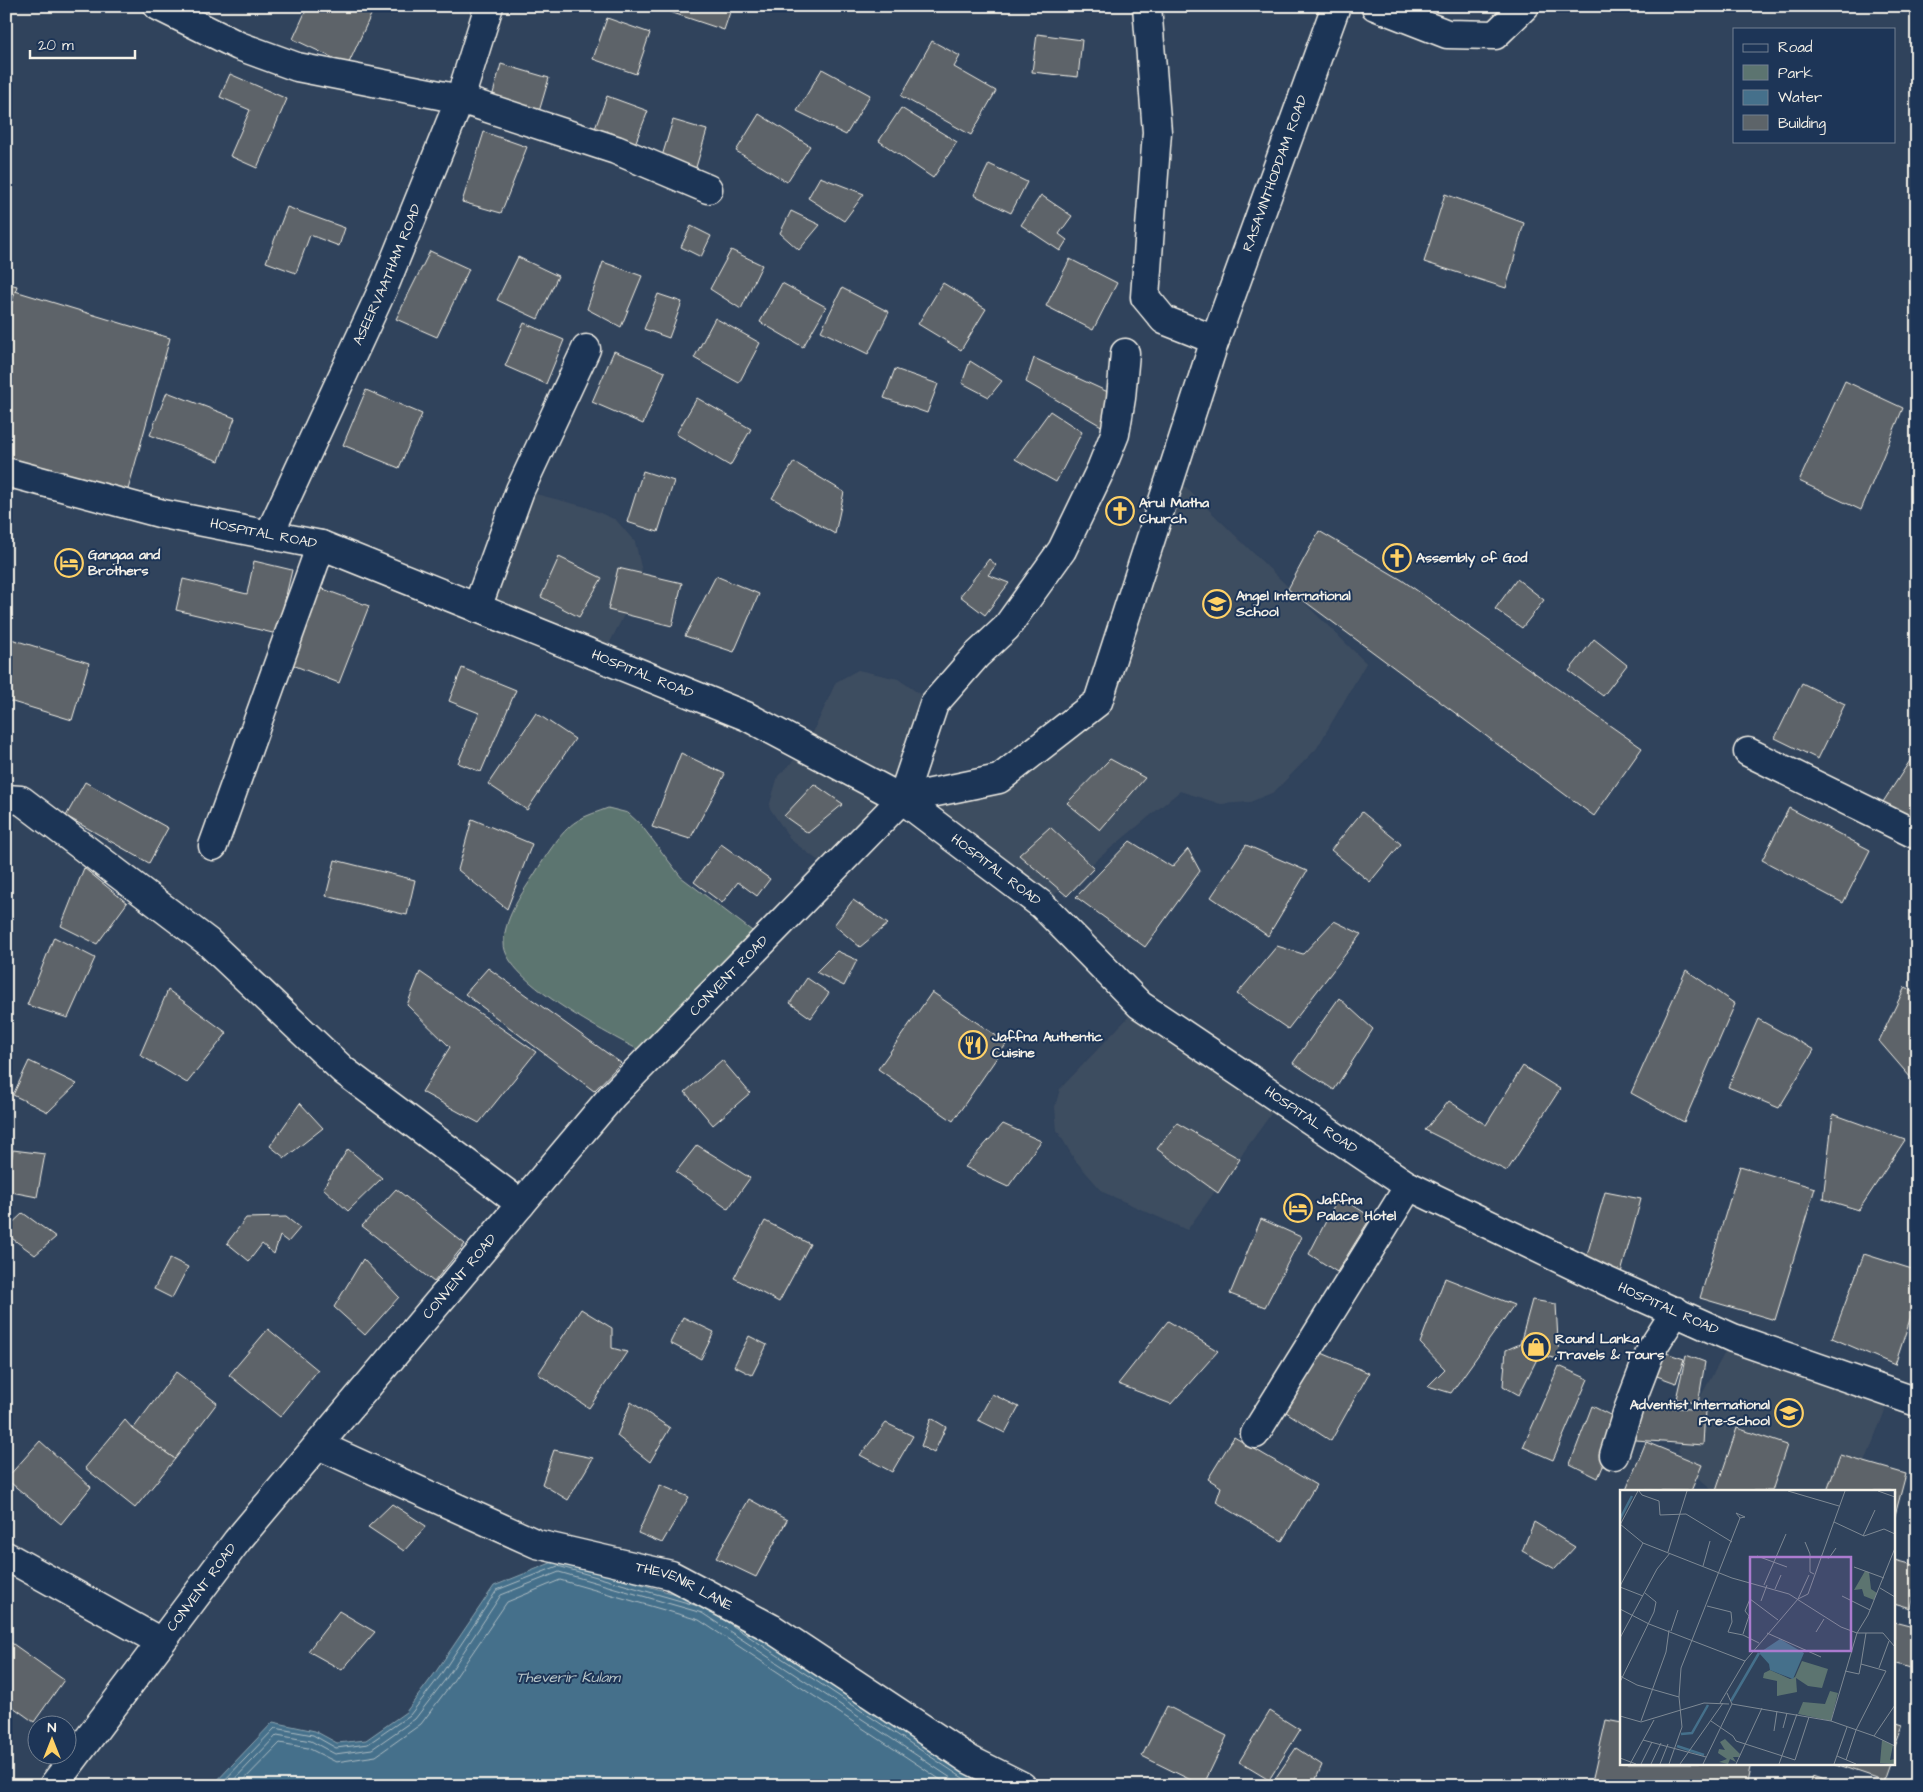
<svg xmlns="http://www.w3.org/2000/svg" width="1923" height="1792" font-family="'Architects Daughter',sans-serif">
  <rect width="100%" height="100%" fill="#30435c"/>
  <filter id="ink" filterUnits="userSpaceOnUse"><feTurbulence type="fractalNoise" baseFrequency=".02" numOctaves="2"/><feDisplacementMap in="SourceGraphic" scale="10" xChannelSelector="R" yChannelSelector="G"/><feConvolveMatrix kernelMatrix="1 2 1 2 8 2 1 2 1" color-interpolation-filters="sRGB"/></filter>
  <g filter="url(#ink)">
    <!-- built -->
    <g fill="#3e4d60">
      <polygon points="1171,473 1366,663 1317,748 1274,792 1250,802 1221,804 1180,791 1042,905 902,799 832,871 791,840 769,807 778,776 806,748 836,682 858,670 898,679 934,704 902,798 999,779 1098,703"/>
      <polygon points="524,491 586,507 616,520 635,542 642,571 631,601 602,658 477,608"/>
      <polygon points="1140,1005 1281,1100 1187,1230 1103,1192 1075,1160 1057,1130 1055,1107 1060,1089"/>
      <polygon points="1733,1338 1892,1392 1854,1491 1713,1491 1688,1470 1678,1450 1701,1396"/>
    </g>
    <!-- green -->
    <path fill="#5c7470" stroke="#a8b2ac" d="M608 808 628 813 641 825 681 877 764 940 651 1056C619 1040 503 982 504 943 504 920 520 896 532 878 543 861 560 831 577 821 586 815 598 812 608 808Z"/>
    <!-- water -->
    <polygon fill="#45708b" stroke="#8ba4b0" points="558,1560 706,1603 984,1786 212,1786 273,1722 315,1731 337,1743 366,1740 406,1712 435,1673 494,1586"/>
    <g fill="none" stroke-linecap="round" stroke-linejoin="round">
      <!-- shore -->
      <g stroke="#aebdc3" stroke-width="1">
        <polyline points="721,1618 975,1786"/>
        <polyline points="219,1786 275,1728 313,1735 336,1748 368,1744 410,1715 440,1676 497,1590 558,1566 695,1605"/>
        <polyline points="228,1786 277,1735 311,1741 335,1754 372,1749 415,1719 445,1680 501,1595 559,1572 702,1613 963,1786"/>
        <polyline points="238,1786 280,1743 308,1748 336,1762 376,1756 421,1724 451,1684 507,1602 560,1580 699,1620 950,1786"/>
      </g>
    </g>
    <!-- building -->
    <g fill="#5d6469" stroke="#f4f1e8">
      <polygon points="308,6 375,6 348,65 293,39"/>
      <polygon points="652,6 732,6 724,30"/>
      <polygon points="607,18 650,33 636,74 593,59"/>
      <polygon points="1037,34 1082,40 1078,77 1032,72"/>
      <polygon points="932,41 960,56 954,67 996,91 971,135 901,96"/>
      <polygon points="501,64 549,78 538,115 491,101"/>
      <polygon points="822,69 870,95 846,135 797,111"/>
      <polygon points="230,74 287,99 257,168 230,156 250,110 220,97"/>
      <polygon points="607,96 648,111 633,149 593,134"/>
      <polygon points="901,108 957,142 933,178 879,141"/>
      <polygon points="759,114 810,146 787,182 736,151"/>
      <polygon points="673,120 707,130 694,174 660,163"/>
      <polygon points="484,132 527,147 501,213 462,202"/>
      <polygon points="989,164 1027,182 1011,213 974,195"/>
      <polygon points="820,177 864,194 844,221 808,198"/>
      <polygon points="1445,194 1524,223 1506,288 1424,262"/>
      <polygon points="1041,195 1072,216 1059,234 1067,240 1060,251 1021,225"/>
      <polygon points="287,207 345,228 339,246 310,235 296,273 266,262"/>
      <polygon points="791,211 820,225 799,250 780,233"/>
      <polygon points="691,226 711,236 701,257 681,247"/>
      <polygon points="731,250 762,265 741,309 710,289"/>
      <polygon points="430,251 469,269 437,337 396,319"/>
      <polygon points="518,257 558,276 538,319 497,300"/>
      <polygon points="1070,259 1117,283 1093,330 1046,306"/>
      <polygon points="603,262 642,276 621,327 587,309"/>
      <polygon points="6,283 17,286 6,324"/>
      <polygon points="782,283 826,307 803,347 760,322"/>
      <polygon points="943,283 986,309 961,350 918,324"/>
      <polygon points="842,288 889,312 868,354 821,331"/>
      <polygon points="15,291 170,338 124,504 6,472 6,325"/>
      <polygon points="658,294 682,302 669,338 644,329"/>
      <polygon points="715,318 760,343 739,383 694,358"/>
      <polygon points="524,323 564,340 546,384 505,366"/>
      <polygon points="614,351 665,372 643,424 592,402"/>
      <polygon points="1034,358 1121,398 1115,434 1026,382"/>
      <polygon points="970,361 1002,381 989,397 962,383"/>
      <polygon points="895,369 938,384 927,413 884,398"/>
      <polygon points="1845,381 1903,408 1861,510 1799,481"/>
      <polygon points="366,390 422,414 399,468 343,445"/>
      <polygon points="167,392 235,418 219,461 150,435"/>
      <polygon points="697,398 751,429 730,466 676,434"/>
      <polygon points="1050,411 1082,432 1056,482 1015,459"/>
      <polygon points="794,462 844,492 835,534 772,498"/>
      <polygon points="643,471 674,481 658,532 627,522"/>
      <polygon points="1319,531 1402,580 1642,748 1594,816 1288,589"/>
      <polygon points="559,557 602,578 579,617 541,597"/>
      <polygon points="989,559 996,565 988,575 1009,583 985,615 960,596"/>
      <polygon points="254,561 292,570 277,634 176,610 183,579 247,594"/>
      <polygon points="618,568 682,583 672,626 608,610"/>
      <polygon points="716,576 759,594 734,652 685,636"/>
      <polygon points="1517,579 1544,600 1522,628 1495,609"/>
      <polygon points="315,586 369,606 339,683 285,662"/>
      <polygon points="11,639 89,663 72,720 6,700 6,653"/>
      <polygon points="1594,639 1627,665 1603,696 1569,671"/>
      <polygon points="462,668 516,690 481,772 458,763 479,713 449,701"/>
      <polygon points="1802,683 1845,704 1818,759 1775,738"/>
      <polygon points="536,713 575,739 527,810 488,784"/>
      <polygon points="1917,750 1917,825 1881,805"/>
      <polygon points="681,753 725,774 690,839 652,827"/>
      <polygon points="1110,759 1145,778 1100,830 1067,803"/>
      <polygon points="85,782 168,828 149,863 66,816"/>
      <polygon points="814,784 843,804 808,833 784,816"/>
      <polygon points="1789,808 1870,850 1843,903 1762,860"/>
      <polygon points="1362,812 1401,844 1370,882 1331,850"/>
      <polygon points="472,819 532,844 507,909 458,870"/>
      <polygon points="1050,827 1094,868 1067,896 1019,855"/>
      <polygon points="1130,841 1172,867 1188,849 1200,871 1145,947 1076,897"/>
      <polygon points="721,844 770,879 757,896 738,882 722,903 694,882"/>
      <polygon points="1246,845 1307,871 1268,936 1211,897"/>
      <polygon points="335,860 415,880 407,915 326,896"/>
      <polygon points="84,868 127,903 97,944 61,926"/>
      <polygon points="853,900 888,924 860,947 834,925"/>
      <polygon points="1334,921 1361,934 1288,1029 1237,994 1277,946 1303,954"/>
      <polygon points="54,937 95,958 68,1018 27,1005"/>
      <polygon points="837,951 857,960 844,986 816,972"/>
      <polygon points="488,968 621,1063 594,1091 465,994"/>
      <polygon points="1686,970 1735,1004 1684,1122 1631,1093"/>
      <polygon points="420,972 536,1052 479,1123 422,1092 450,1047 407,1005"/>
      <polygon points="807,978 829,993 811,1018 790,1003"/>
      <polygon points="1905,987 1917,995 1917,1085 1879,1041"/>
      <polygon points="168,990 227,1033 187,1083 140,1055"/>
      <polygon points="932,992 1007,1043 953,1121 878,1069"/>
      <polygon points="1339,998 1373,1029 1334,1090 1293,1063"/>
      <polygon points="1758,1019 1814,1050 1779,1108 1728,1087"/>
      <polygon points="722,1060 750,1093 713,1125 685,1092"/>
      <polygon points="29,1061 77,1084 48,1112 13,1095"/>
      <polygon points="1523,1066 1560,1089 1507,1171 1425,1130 1449,1101 1486,1125"/>
      <polygon points="300,1103 323,1128 285,1158 270,1146"/>
      <polygon points="1833,1114 1905,1140 1859,1210 1823,1199"/>
      <polygon points="1177,1123 1240,1159 1218,1193 1157,1149"/>
      <polygon points="1003,1124 1041,1141 1008,1187 965,1167"/>
      <polygon points="697,1145 750,1178 728,1209 676,1172"/>
      <polygon points="348,1149 382,1178 348,1211 323,1188"/>
      <polygon points="13,1150 45,1154 37,1197 6,1191"/>
      <polygon points="1740,1166 1815,1188 1775,1320 1700,1298"/>
      <polygon points="396,1189 465,1244 434,1282 362,1226"/>
      <polygon points="1605,1192 1641,1199 1621,1273 1586,1259"/>
      <polygon points="1339,1196 1371,1217 1337,1272 1309,1254"/>
      <polygon points="23,1213 56,1237 35,1255 6,1234 6,1229"/>
      <polygon points="286,1217 300,1228 288,1242 280,1236 274,1254 262,1244 249,1261 227,1243 246,1218"/>
      <polygon points="1261,1219 1301,1237 1265,1307 1230,1294"/>
      <polygon points="765,1221 810,1244 779,1302 734,1278"/>
      <polygon points="1864,1254 1915,1270 1917,1265 1917,1298 1895,1365 1832,1338"/>
      <polygon points="170,1258 188,1267 172,1298 154,1289"/>
      <polygon points="363,1259 399,1297 365,1335 334,1307"/>
      <polygon points="1445,1278 1514,1305 1451,1393 1428,1386 1445,1369 1420,1343"/>
      <polygon points="1532,1300 1556,1304 1559,1359 1539,1355 1519,1395 1503,1386 1506,1350 1520,1344"/>
      <polygon points="581,1309 612,1328 612,1348 627,1352 589,1408 538,1374"/>
      <polygon points="683,1317 714,1332 701,1359 670,1343"/>
      <polygon points="1168,1321 1218,1351 1171,1404 1118,1384"/>
      <polygon points="268,1329 318,1370 280,1417 229,1375"/>
      <polygon points="749,1336 767,1345 752,1375 734,1366"/>
      <polygon points="1654,1349 1684,1359 1676,1383 1646,1372"/>
      <polygon points="1317,1351 1369,1373 1331,1441 1283,1410"/>
      <polygon points="1686,1355 1705,1362 1698,1404 1676,1399"/>
      <polygon points="1559,1366 1588,1379 1553,1460 1523,1447"/>
      <polygon points="176,1372 217,1403 175,1459 133,1429"/>
      <polygon points="992,1394 1019,1407 1005,1433 978,1420"/>
      <polygon points="631,1402 670,1428 650,1462 617,1436"/>
      <polygon points="1638,1405 1705,1410 1703,1445 1636,1440"/>
      <polygon points="1592,1406 1622,1421 1598,1478 1570,1464"/>
      <polygon points="931,1418 946,1427 934,1453 921,1446"/>
      <polygon points="125,1420 133,1429 175,1459 135,1508 85,1468"/>
      <polygon points="886,1423 913,1436 892,1472 860,1455"/>
      <polygon points="1737,1428 1787,1445 1772,1491 1716,1491"/>
      <polygon points="1234,1437 1316,1485 1282,1541 1216,1502 1221,1487 1208,1479"/>
      <polygon points="40,1441 91,1487 61,1524 6,1479"/>
      <polygon points="1646,1442 1702,1465 1691,1491 1626,1490"/>
      <polygon points="554,1450 593,1458 568,1500 542,1484"/>
      <polygon points="1840,1455 1906,1474 1894,1519 1894,1491 1827,1491"/>
      <polygon points="660,1485 689,1497 662,1543 638,1533"/>
      <polygon points="749,1499 787,1520 756,1577 716,1558"/>
      <polygon points="392,1504 426,1526 404,1551 368,1527"/>
      <polygon points="1534,1522 1575,1547 1555,1569 1522,1551"/>
      <polygon points="1894,1560 1917,1566 1917,1580 1911,1609 1894,1604"/>
      <polygon points="339,1611 375,1632 342,1670 308,1651"/>
      <polygon points="1894,1622 1917,1628 1917,1670 1894,1663"/>
      <polygon points="6,1639 64,1680 34,1722 6,1702"/>
      <polygon points="1167,1706 1227,1736 1203,1786 1142,1756"/>
      <polygon points="1270,1711 1300,1730 1269,1780 1239,1762"/>
      <polygon points="1606,1720 1622,1723 1622,1763 1751,1763 1746,1786 1591,1786"/>
      <polygon points="1894,1722 1903,1725 1894,1749"/>
      <polygon points="1296,1748 1322,1765 1313,1786 1270,1786"/>
      <polygon points="1833,1763 1889,1763 1883,1780"/>
      <polygon points="1812,1776 1843,1786 1809,1786"/>
    </g>
    <g fill="none" stroke-linecap="round" stroke-linejoin="round">
      <defs>
        <g id="street">
          <polyline points="158,6 239,46 297,67 460,99 616,150 708,189"/>
          <polyline points="1147,6 1157,132 1145,297 1164,320 1215,340"/>
          <polyline points="1375,6 1447,34 1495,35 1525,6"/>
          <path id="s1" d="M269 535 386 282 460 99 489 6"/>
          <polyline points="477,608 520,490 586,349"/>
          <polyline points="1748,752 1917,835"/>
          <polyline points="6,799 21,800 208,942 344,1071 521,1204"/>
          <path id="s2" d="M902 799 999 779 1098 702 1215 340 1336 6"/>
          <polyline points="213,846 321,545"/>
          <polyline points="1255,1434 1409,1186"/>
          <path id="s3" d="M318 1445 537 1544 671 1575 771 1628 970 1760 1022 1786"/>
          <polyline points="1614,1455 1628,1410 1651,1350 1676,1311"/>
          <polyline points="6,1556 161,1642"/>
          <path id="s4" d="M53 1786 237 1541 612 1096 902 799 934 704 976 656 1006 628 1062 550 1101 469 1115 434 1121 398 1125 353"/>
        </g>
        <g id="secondary">
          <path id="s5" d="M6 472 163 514 321 545 746 716 902 799 1042 905 1140 1005 1407 1185 1606 1281 1733 1338 1917 1402"/>
        </g>
      </defs>
      <!-- street casing -->
      <use href="#street" stroke="#f4f1e8" stroke-width="31"/>
      <!-- secondary casing -->
      <use href="#secondary" stroke="#f4f1e8" stroke-width="31"/>
      <!-- street -->
      <use href="#street" stroke="#1d3557" stroke-width="28"/>
      <!-- secondary -->
      <use href="#secondary" stroke="#1d3557" stroke-width="28"/>
    </g>
  </g>
  <!-- icons -->
  <defs>
    <symbol id="church-ring" viewBox="-11 -11 22 22"><circle r="9.5" fill="#1d3557" stroke="#ffd166" stroke-width="1.5"/><path d="M-1.2-6h2.4v3.5h3.3v2.4h-3.3V6h-2.4V-.1h-3.3v-2.4h3.3Z" fill="#ffd166"/></symbol>
    <symbol id="hotel-ring" viewBox="-11 -11 22 22"><circle r="9.5" fill="#1d3557" stroke="#ffd166" stroke-width="1.5"/><path d="M-6-4.5h1.5V1H6V5H4.5V3h-9V5H-6ZM-4 0a1.8 1.8 0 1 1 3.6 0ZM.5 0V-2.5h3Q6-2.5 6 0Z" fill="#ffd166"/></symbol>
    <symbol id="school-ring" viewBox="-11 -11 22 22"><circle r="9.5" fill="#1d3557" stroke="#ffd166" stroke-width="1.5"/><path d="M0-5L7-2L0 1L-7-2ZM-4 1L0 2.5L4 1V4Q0 6-4 4Z" fill="#ffd166"/></symbol>
    <symbol id="restaurant-ring" viewBox="-11 -11 22 22"><circle r="9.5" fill="#1d3557" stroke="#ffd166" stroke-width="1.5"/><path d="M-5-6h1v4h1v-4h1v4h1v-4h1v5L-1.5 .5V6h-2V.5L-5-1ZM5-6V6H3V1.5H1.5Q1.5-4 5-6Z" fill="#ffd166"/></symbol>
    <symbol id="shop-ring" viewBox="-11 -11 22 22"><circle r="9.5" fill="#1d3557" stroke="#ffd166" stroke-width="1.5"/><path d="M-5-2.5h2.3a2.7 3.5 0 0 1 5.4 0H5L5.5 6h-11ZM-1.5-2.5h3a1.5 2.3 0 0 0-3 0Z" fill="#ffd166"/></symbol>
  </defs>
  <g fill-rule="evenodd">
    <use href="#church-ring" x="1104" y="495" width="32" height="32"/>
    <use href="#church-ring" x="1381" y="542" width="32" height="32"/>
    <use href="#hotel-ring" x="53" y="547" width="32" height="32"/>
    <use href="#school-ring" x="1201" y="588" width="32" height="32"/>
    <use href="#restaurant-ring" x="957" y="1029" width="32" height="32"/>
    <use href="#hotel-ring" x="1282" y="1192" width="32" height="32"/>
    <use href="#shop-ring" x="1520" y="1331" width="32" height="32"/>
    <use href="#school-ring" x="1773" y="1397" width="32" height="32"/>
  </g>
  <g text-anchor="middle" dominant-baseline="central" stroke-width="4" stroke-linejoin="round" paint-order="stroke">
    <!-- street labels -->
    <g font-size="14" fill="#f4f1e8" stroke="#1d3557">
      <text stroke="none"><textPath href="#s2" startOffset="782">RASAVINTHODDAM ROAD</textPath></text>
      <text stroke="none"><textPath href="#s1" startOffset="286">ASEERVAATHAM ROAD</textPath></text>
      <text stroke="none"><textPath href="#s5" startOffset="265">HOSPITAL ROAD</textPath></text>
      <text stroke="none"><textPath href="#s5" startOffset="670">HOSPITAL ROAD</textPath></text>
      <text stroke="none"><textPath href="#s5" startOffset="1076">HOSPITAL ROAD</textPath></text>
      <text stroke="none"><textPath href="#s4" startOffset="1056">CONVENT ROAD</textPath></text>
      <text stroke="none"><textPath href="#s5" startOffset="1480">HOSPITAL ROAD</textPath></text>
      <text stroke="none"><textPath href="#s4" startOffset="652">CONVENT ROAD</textPath></text>
      <text stroke="none"><textPath href="#s5" startOffset="1885">HOSPITAL ROAD</textPath></text>
      <text stroke="none"><textPath href="#s3" startOffset="394">THEVENIR LANE</textPath></text>
      <text stroke="none"><textPath href="#s4" startOffset="248">CONVENT ROAD</textPath></text>
    </g>
    <!-- poi labels -->
    <g font-size="14" font-weight="bold" fill="#f4f1e8" stroke="#1d3557" text-anchor="start">
      <text x="1139" y="503">Arul Matha<tspan x="1139" dy="16">Church</tspan></text>
      <text x="88" y="555">Gangaa and<tspan x="88" dy="16">Brothers</tspan></text>
      <text x="1416" y="558">Assembly of God</text>
      <text x="1236" y="596">Angel International<tspan x="1236" dy="16">School</tspan></text>
      <text x="992" y="1037">Jaffna Authentic<tspan x="992" dy="16">Cuisine</tspan></text>
      <text x="1317" y="1200">Jaffna<tspan x="1317" dy="16">Palace Hotel</tspan></text>
      <text x="1555" y="1339">Round Lanka<tspan x="1555" dy="16">,Travels &amp; Tours</tspan></text>
      <text x="1770" y="1405" text-anchor="end">Adventist International<tspan x="1770" dy="16">Pre-School</tspan></text>
    </g>
    <!-- water labels -->
    <g font-size="15" font-style="italic" fill="#b7c4c7" stroke="#1d3557">
      <text x="568" y="1677">Theverir Kulam</text>
    </g>
  </g>
  <!-- overview -->
  <g transform="translate(1620 1490)">
    <rect width="275" height="275" fill="#30435c"/>
    <path d="M245 81 249 82 251 99 257 103 254 110 244 106 242 99 234 100ZM182 171 208 179 202 198 188 196 176 188 177 202 157 206V191L143 188 144 183 150 180 170 189 175 187ZM210 201 218 203 211 231 178 224 183 212 205 214ZM105 249 120 264 119 267H113L116 272 110 269 108 274 99 272 107 269 98 263 99 259 105 260 100 252ZM262 250 273 255 270 270 275 269V274L260 273Z" fill="#5c7470"/>
    <path d="M160 149 184 163 173 189 150 180 149 174 139 163Z" fill="#45708b"/>
    <path fill="none" stroke="#45708b" stroke-width="2.5" d="M0 29 12 6M111 211 139 163M61 244 72 243 88 215M57 256 84 265"/>
    <path fill="none" stroke="#7e8994" stroke-width="1" d="M19 1 22 5 39 11 40 25 66 24 112 52M168 1 219 16M258 1 275 7M214 32 244 46 264 39 275 44M0 34 23 53 112 88 169 104 221 137 237 143H263L275 157M0 35 18 1M243 46 255 20M185 52 190 64V82L194 84M48 62 67 1M137 66 167 77M201 66 209 68 216 58M83 76 90 51M234 77 264 88M144 95 166 44M0 96 23 53M0 97 23 106M260 98 275 107M155 99 161 85M222 106 250 120M178 109 188 104 225 1M141 111 147 95M87 116 111 122 112 132 108 142 123 145 139 153M0 119 29 134 125 171M51 141 58 120M196 142 204 129M147 143 201 167M123 144 129 126 125 121 130 109 158 130M0 148 37 79 50 63M241 174 246 143M259 178 269 151M225 181 239 184 241 174 266 181 236 240 226 270M0 186 17 195 59 207M0 192 34 122 36 112 25 103M100 213 125 171 178 109 189 85M112 214 211 231 254 246 275 215M0 226 21 232 84 213 109 214M21 231 46 162 49 140M91 231 113 246 116 251 175 270 189 227M211 231 237 143 248 125 275 58M163 238 167 223M154 241 157 221M254 246 275 256M23 250 86 267M217 266 236 274M0 268 16 274M10 274 34 230M21 274 32 252M31 274 41 253M40 274 48 254M49 274 62 237 59 207 61 178 120 28 125 27 116 23 120 28M60 274 103 213M83 274 112 214 107 203M116 274 142 218M159 274 177 224M214 274 227 237"/>
    <path fill="#ab7bcf" fill-opacity="0.15" stroke="#ab7bcf" stroke-width="2.5" d="M130 67H231V161H130Z"/>
    <rect width="275" height="275" fill="none" stroke="#f4f1e8" stroke-width="2.5"/>
  </g>
  <!-- margin -->
  <rect width="1923" height="1792" fill="none" stroke="#1d3557" stroke-width="25"/>
  <rect x="12" y="12" width="1898" height="1767" fill="none" stroke="#f4f1e8" stroke-width="2" filter="url(#ink)"/>
  <!-- legend -->
  <rect x="1733" y="28" width="162" height="115" fill="#1d3557" stroke="#738091"/>
  <rect x="1743" y="44" width="25" height="8" fill="#1d3557" stroke="#738091"/>
  <text x="1778" y="52" font-size="15" fill="#f4f1e8">Road</text>
  <rect x="1743" y="65" width="25" height="15" fill="#5c7470" stroke="#738091"/>
  <text x="1778" y="78" font-size="15" fill="#f4f1e8">Park</text>
  <rect x="1743" y="90" width="25" height="15" fill="#45708b" stroke="#738091"/>
  <text x="1778" y="102" font-size="15" fill="#f4f1e8">Water</text>
  <rect x="1743" y="115" width="25" height="15" fill="#5d6469" stroke="#738091"/>
  <text x="1778" y="128" font-size="15" fill="#f4f1e8">Building</text>
  <!-- north arrow -->
  <g transform="translate(52 1740)"><circle r="24" fill="#1d3557" stroke="#738091"/>
  <path d="M0-4L9 19L0 12L-9 19Z" fill="#ffd166"/>
  <text y="-8" font-size="14" font-weight="bold" text-anchor="middle" fill="#f4f1e8">N</text>
  </g>
  <!-- scale -->
  <path d="M30 50v8h105v-8" fill="none" stroke="#f4f1e8" stroke-width="2.5"/>
  <text x="38" y="50" font-size="15" fill="#f4f1e8" stroke="#1d3557" stroke-width="4" paint-order="stroke">20 m</text>
</svg>
